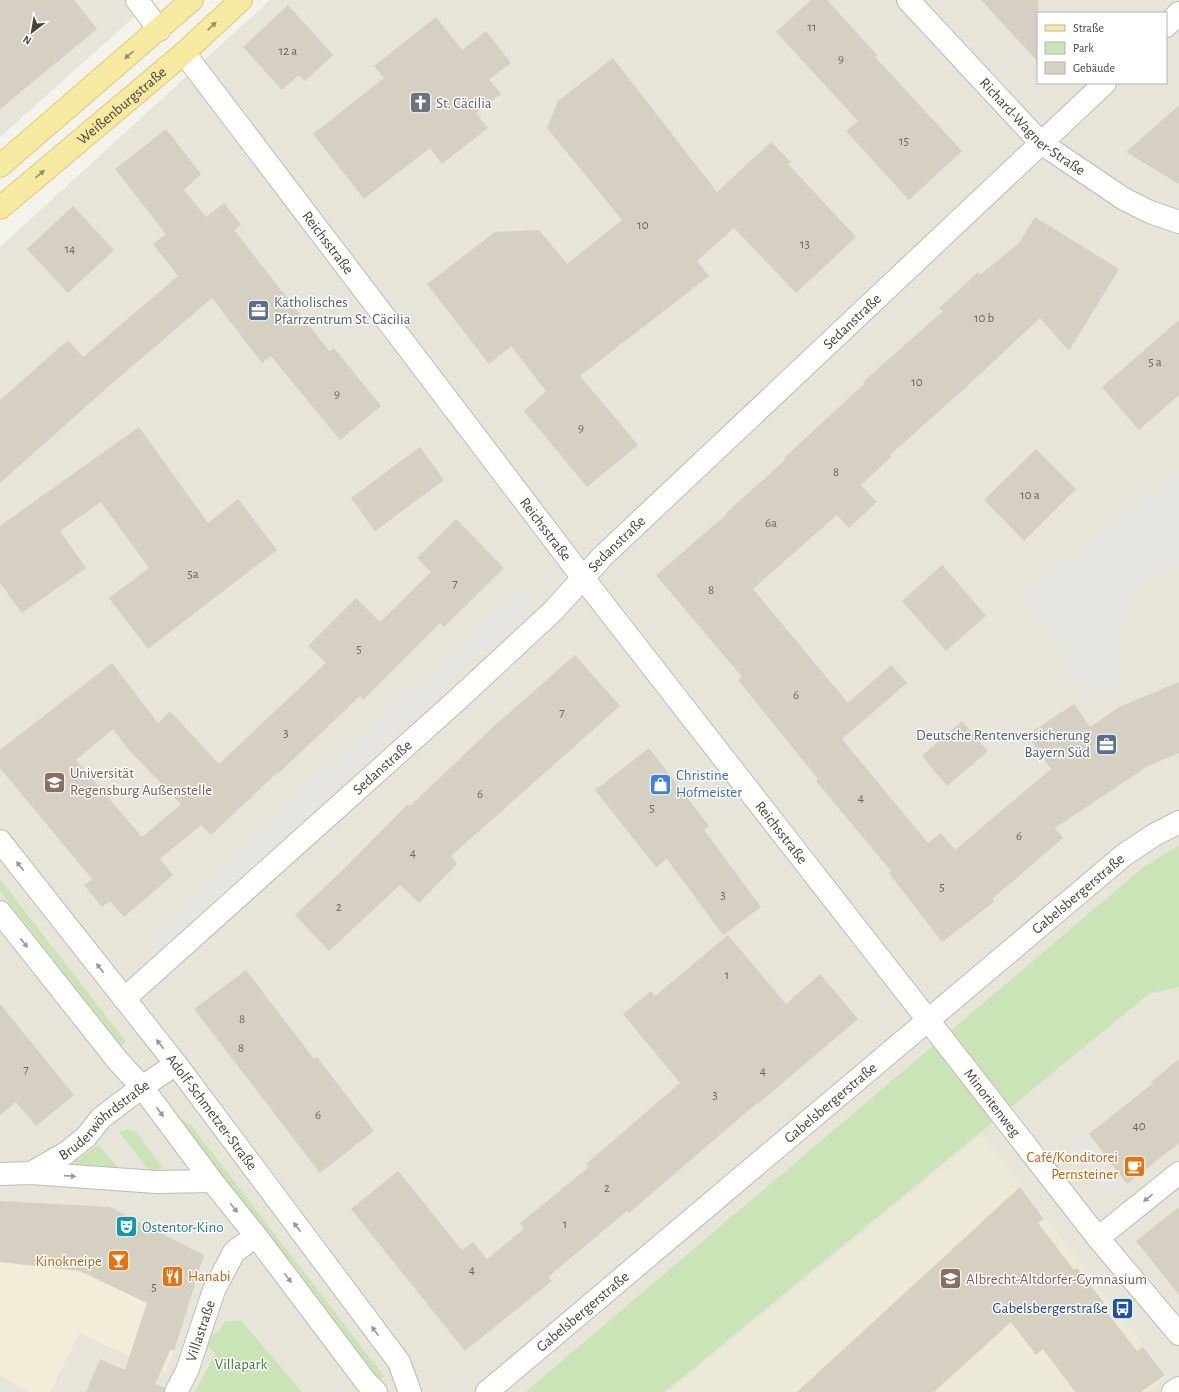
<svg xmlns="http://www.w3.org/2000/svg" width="1179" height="1392" font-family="'Alegreya Sans',sans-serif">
  <rect width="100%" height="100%" fill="#f4f3eb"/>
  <!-- residential -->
  <g fill="#e7e5d9" fill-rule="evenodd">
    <polygon points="0,0 153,0 0,137"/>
    <path d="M270 0H1179V845L1142 868 525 1392H302L241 1320 220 1330 217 1334H213L208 1347 215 1352 195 1392H50L79 1333 0 1201V247ZM1038 13H1166V83H1038Z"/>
    <polygon points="1179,987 1179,1392 665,1392 1149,994"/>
    <polygon points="0,1375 30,1392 0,1392"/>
  </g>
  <!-- commercial -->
  <polygon fill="#f3ecd8" points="0,1201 110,1207 204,1255 174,1351 165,1372 79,1333 50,1392 30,1392 0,1375"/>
  <!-- education -->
  <polygon fill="#ece9d6" points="982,1135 1168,1377 1149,1392 669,1392"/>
  <!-- green -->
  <g fill="#cae4b8">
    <polygon points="1179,845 1179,987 1149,994 665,1392 525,1392 1142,868"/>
    <polygon points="0,879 126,1042 121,1046 0,891"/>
    <polygon points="179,1117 191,1125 384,1376 379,1380 177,1119"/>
    <polygon points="127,1129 136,1132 163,1168 150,1171 119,1132"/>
    <polygon points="98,1145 122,1172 65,1169"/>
    <path d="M241 1320 302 1392H195L215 1353 208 1347 206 1341 209 1336C219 1332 219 1333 224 1322Z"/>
  </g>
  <!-- parking -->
  <g fill="#e6e5e2">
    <polygon points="1179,470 1179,564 1174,565 1161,570 1145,579 1133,594 1121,623 1118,649 1121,683 1088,697 1025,591"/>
    <polygon points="517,589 532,604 158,954 144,939"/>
    <polygon points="1085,1137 1124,1186 1105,1200 1067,1152"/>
  </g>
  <!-- building -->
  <g fill="#d5d0c1" fill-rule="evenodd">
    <polygon points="0,0 74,0 97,29 0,109"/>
    <polygon points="811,0 827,0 877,55 875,57 962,151 909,200 846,131 858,121 776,32"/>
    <polygon points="981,0 1038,0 1038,62"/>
    <polygon points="288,5 333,55 305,81 299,75 282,90 243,47"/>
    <polygon points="436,17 462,50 486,31 511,63 489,79 501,94 476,113 488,128 442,164 430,148 364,199 313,134 384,78 374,66"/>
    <polygon points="613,58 717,192 771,142 791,162 788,164 856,237 796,293 734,228 697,261 709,276 580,376 638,445 587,487 524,411 546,391 511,346 489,364 427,284 495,232 539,230 567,264 622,220 547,128 558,101"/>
    <polygon points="1179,105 1179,184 1126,152"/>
    <polygon points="166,129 201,174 184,190 206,217 224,203 241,225 234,230 329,351 334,348 381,406 340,440 271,356 262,363 212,298 109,386 0,483 0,400 68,340 83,357 178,276 153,244 166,234 115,169"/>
    <polygon points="73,206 114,250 68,293 27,249"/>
    <polygon points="1035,217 1119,269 1069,351 1040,318 963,390 890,455 891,457 861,485 877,502 849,528 837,515 753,589 848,703 891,665 907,683 842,739 928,843 941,833 955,850 1051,769 1027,735 1074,704 1090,727 1119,707 1179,682 1179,753 1148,766 1055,828 1063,838 992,899 994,902 942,942 889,873 891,871 816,781 818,779 738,680 742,677 656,575 727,514 726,513 785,460 784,458 864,384 863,382 943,311 939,308 978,272 980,275 1019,243"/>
    <polygon points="1179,320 1179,395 1139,430 1102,387"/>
    <polygon points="139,427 208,523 238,499 277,550 148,649 109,598 149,568 101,502 60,531 86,568 22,613 0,583 0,526"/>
    <polygon points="420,447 444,480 375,531 351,498"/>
    <polygon points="1036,449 1076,489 1024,541 984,500"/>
    <path d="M456 519 504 568 444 627 440 623 363 700 360 696 279 773 278 772 211 835 201 825 160 859 173 875 124 917 110 901 102 907 84 885 92 879 0 768V750L112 663 158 723 170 711 219 764 326 663 308 646 356 598 380 622 431 572 417 558ZM113 729 129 750 181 804 142 837 76 760Z"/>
    <polygon points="942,565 986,616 946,651 902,601"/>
    <polygon points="575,655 620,706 451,856 457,864 419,903 400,885 329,951 295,915 349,864 408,804 410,806 494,726"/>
    <polygon points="962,721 988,751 947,786 922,756"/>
    <polygon points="649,748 709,826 704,830 761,907 723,935 667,859 656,867 595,790"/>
    <polygon points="728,935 786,1004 820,974 858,1019 758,1104 757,1103 629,1213 627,1211 548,1277 552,1281 465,1351 351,1209 398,1171 462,1250 473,1242 487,1259 524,1229 520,1223 589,1167 586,1164 680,1083 623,1014 651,991 655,996"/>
    <polygon points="246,970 314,1059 317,1057 374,1131 320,1173 194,1009"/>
    <polygon points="0,1004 74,1095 36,1126 16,1102 0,1115"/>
    <polygon points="1179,1059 1179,1143 1127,1184 1089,1134 1152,1084 1151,1082"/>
    <polygon points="1020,1187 1044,1219 1038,1223 1074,1270 1077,1268 1104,1303 1101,1305 1137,1351 1143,1347 1165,1375 1141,1392 1075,1392 1043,1349 1036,1355 1011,1322 934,1392 797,1392"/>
    <polygon points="0,1201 110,1207 204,1255 174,1351 171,1349 155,1384 165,1388 164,1392 86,1392 100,1359 125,1370 147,1303 80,1271 0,1262"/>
    <polygon points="1179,1207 1179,1295 1136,1241"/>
  </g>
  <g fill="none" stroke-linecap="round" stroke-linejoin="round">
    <defs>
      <g id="minor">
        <polyline points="137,0 159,30"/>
        <path id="s1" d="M908 0 1041 143 1124 199 1150 212 1179 222"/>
        <polyline points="1166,26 1179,13"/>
        <path id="s2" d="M184 53 583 578 1098 1238 1179 1334"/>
        <path id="s3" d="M0 841 176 1064 399 1362 410 1392"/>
        <polyline points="0,912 118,1061 142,1087 212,1181 256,1236 366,1382 376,1392"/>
        <path id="s4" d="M124 999 456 701 553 611 603 556 1105 83"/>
        <path id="s5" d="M31 1173 66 1153 86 1137 101 1118 142 1087 176 1064"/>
        <polyline points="0,1174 31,1173 156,1182 212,1181"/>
        <polyline points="1098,1238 1179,1173"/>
        <path id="s6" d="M176 1392 187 1371 214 1290 234 1252 256 1236"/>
        <path id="s7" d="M487 1392 1124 855 1154 835 1179 822"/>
        <polyline points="1173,1392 1179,1388"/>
      </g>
      <g id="major">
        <polyline points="0,166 192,0"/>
        <path id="s8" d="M0 208 184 53 241 0"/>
      </g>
    </defs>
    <!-- minor casing -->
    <use href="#minor" stroke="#bfbbae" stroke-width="24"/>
    <!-- major casing -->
    <use href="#major" stroke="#daca73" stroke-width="24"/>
    <!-- minor -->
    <use href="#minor" stroke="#fff" stroke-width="22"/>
    <!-- major -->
    <use href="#major" stroke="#f6eaa2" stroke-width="22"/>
  </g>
  <!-- one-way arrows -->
  <defs><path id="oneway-solid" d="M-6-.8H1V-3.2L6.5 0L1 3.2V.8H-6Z"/></defs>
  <g fill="#968f68">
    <use href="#oneway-solid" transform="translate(212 26) rotate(-43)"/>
    <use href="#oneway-solid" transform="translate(129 55) rotate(139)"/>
    <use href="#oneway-solid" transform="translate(40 174) rotate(-40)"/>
  </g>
  <g fill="#9a9892">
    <use href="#oneway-solid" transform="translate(20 866) rotate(-128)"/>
    <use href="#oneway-solid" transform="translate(24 943) rotate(52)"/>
    <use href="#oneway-solid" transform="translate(100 968) rotate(-128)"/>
    <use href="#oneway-solid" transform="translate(160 1044) rotate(-129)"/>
    <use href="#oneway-solid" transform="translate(160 1112) rotate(53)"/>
    <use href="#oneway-solid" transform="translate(70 1176) rotate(4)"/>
    <use href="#oneway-solid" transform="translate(1148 1198) rotate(141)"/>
    <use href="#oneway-solid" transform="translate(234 1208) rotate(51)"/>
    <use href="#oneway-solid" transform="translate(297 1227) rotate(-127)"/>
    <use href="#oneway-solid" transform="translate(288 1278) rotate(53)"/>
    <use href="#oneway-solid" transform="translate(375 1331) rotate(-127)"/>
  </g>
  <!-- icons -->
  <defs>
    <symbol id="church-square" viewBox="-11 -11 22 22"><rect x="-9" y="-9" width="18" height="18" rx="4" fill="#6b7280" stroke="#fff"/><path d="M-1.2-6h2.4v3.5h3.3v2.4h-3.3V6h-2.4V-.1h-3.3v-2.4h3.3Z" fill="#fff"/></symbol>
    <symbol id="office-square" viewBox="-11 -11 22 22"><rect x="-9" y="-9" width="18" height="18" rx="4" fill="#5c6f8a" stroke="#fff"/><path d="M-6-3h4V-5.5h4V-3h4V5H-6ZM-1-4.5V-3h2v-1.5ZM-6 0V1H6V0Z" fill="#fff"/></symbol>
    <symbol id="university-square" viewBox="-11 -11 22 22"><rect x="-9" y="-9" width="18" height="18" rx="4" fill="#8d6e63" stroke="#fff"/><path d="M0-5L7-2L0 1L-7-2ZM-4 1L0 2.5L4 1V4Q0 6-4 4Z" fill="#fff"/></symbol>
    <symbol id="shop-square" viewBox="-11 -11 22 22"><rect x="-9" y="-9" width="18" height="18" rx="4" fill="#3f7fe0" stroke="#fff"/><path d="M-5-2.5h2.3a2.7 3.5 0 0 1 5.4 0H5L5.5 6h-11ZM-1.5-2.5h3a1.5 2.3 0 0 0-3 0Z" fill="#fff"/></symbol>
    <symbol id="cafe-square" viewBox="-11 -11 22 22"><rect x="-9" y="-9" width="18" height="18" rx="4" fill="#e8710a" stroke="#fff"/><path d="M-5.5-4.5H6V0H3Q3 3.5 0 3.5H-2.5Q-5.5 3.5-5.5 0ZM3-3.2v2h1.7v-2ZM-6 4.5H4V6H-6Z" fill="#fff"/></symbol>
    <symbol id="theatre-square" viewBox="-11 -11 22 22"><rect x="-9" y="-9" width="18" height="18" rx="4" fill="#0f9aa8" stroke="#fff"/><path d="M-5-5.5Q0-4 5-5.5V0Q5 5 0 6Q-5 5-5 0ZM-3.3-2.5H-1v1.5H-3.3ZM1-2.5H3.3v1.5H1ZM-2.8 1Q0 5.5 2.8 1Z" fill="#fff"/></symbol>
    <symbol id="bar-square" viewBox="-11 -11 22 22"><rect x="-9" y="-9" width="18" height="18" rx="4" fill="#e8710a" stroke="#fff"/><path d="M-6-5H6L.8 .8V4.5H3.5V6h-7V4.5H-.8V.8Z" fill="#fff"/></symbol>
    <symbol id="restaurant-square" viewBox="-11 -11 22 22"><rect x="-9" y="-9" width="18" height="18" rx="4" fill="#e8710a" stroke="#fff"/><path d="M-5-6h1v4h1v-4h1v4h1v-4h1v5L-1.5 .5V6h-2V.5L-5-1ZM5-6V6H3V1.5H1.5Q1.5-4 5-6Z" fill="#fff"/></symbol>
    <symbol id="school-square" viewBox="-11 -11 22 22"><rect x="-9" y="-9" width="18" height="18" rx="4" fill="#8d6e63" stroke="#fff"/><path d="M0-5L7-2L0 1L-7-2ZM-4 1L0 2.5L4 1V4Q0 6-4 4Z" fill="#fff"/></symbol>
    <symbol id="bus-square" viewBox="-11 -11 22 22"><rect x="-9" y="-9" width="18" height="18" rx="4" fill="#1a4fb4" stroke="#fff"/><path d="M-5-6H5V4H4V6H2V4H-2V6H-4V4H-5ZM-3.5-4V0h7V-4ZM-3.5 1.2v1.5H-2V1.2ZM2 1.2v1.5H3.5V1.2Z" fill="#fff"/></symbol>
  </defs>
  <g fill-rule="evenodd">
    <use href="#church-square" x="408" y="90" width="25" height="25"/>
    <use href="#office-square" x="246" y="298" width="25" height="25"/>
    <use href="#office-square" x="1094" y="732" width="25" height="25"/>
    <use href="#university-square" x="42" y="770" width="25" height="25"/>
    <use href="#shop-square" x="648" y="772" width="25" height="25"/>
    <use href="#cafe-square" x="1122" y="1154" width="25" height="25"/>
    <use href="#theatre-square" x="114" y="1214" width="25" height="25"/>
    <use href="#bar-square" x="106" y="1248" width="25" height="25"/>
    <use href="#restaurant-square" x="160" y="1264" width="25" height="25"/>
    <use href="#school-square" x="938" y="1266" width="25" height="25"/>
    <use href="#bus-square" x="1110" y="1296" width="25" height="25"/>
  </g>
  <g text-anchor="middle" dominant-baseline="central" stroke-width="3" stroke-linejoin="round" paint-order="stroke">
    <!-- number labels -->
    <g font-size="13" fill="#6b675b">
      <text x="812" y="27">11</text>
      <text x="288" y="51">12 a</text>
      <text x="841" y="59">9</text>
      <text x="904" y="141">15</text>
      <text x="643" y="225">10</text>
      <text x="805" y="244">13</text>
      <text x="70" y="249">14</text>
      <text x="984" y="318">10 b</text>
      <text x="1155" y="362">5 a</text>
      <text x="917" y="382">10</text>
      <text x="337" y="394">9</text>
      <text x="581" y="428">9</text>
      <text x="836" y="472">8</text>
      <text x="1030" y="495">10 a</text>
      <text x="771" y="523">6a</text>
      <text x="193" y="574">5a</text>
      <text x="455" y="583">7</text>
      <text x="711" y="590">8</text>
      <text x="359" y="649">5</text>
      <text x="796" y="695">6</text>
      <text x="562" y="712">7</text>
      <text x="286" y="733">3</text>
      <text x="480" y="794">6</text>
      <text x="861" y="798">4</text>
      <text x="652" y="808">5</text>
      <text x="1019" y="836">6</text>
      <text x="413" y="853">4</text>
      <text x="942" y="887">5</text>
      <text x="723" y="895">3</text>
      <text x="339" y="907">2</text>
      <text x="727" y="975">1</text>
      <text x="242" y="1019">8</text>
      <text x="241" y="1048">8</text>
      <text x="26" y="1069">7</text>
      <text x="763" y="1071">4</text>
      <text x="715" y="1095">3</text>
      <text x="318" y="1115">6</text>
      <text x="1139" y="1126">40</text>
      <text x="607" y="1188">2</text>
      <text x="565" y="1224">1</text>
      <text x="472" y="1270">4</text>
      <text x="154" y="1287">5</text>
    </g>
    <!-- worship labels -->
    <g font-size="15" fill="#5b616d" stroke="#fff" text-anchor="start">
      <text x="436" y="103">St. Cäcilia</text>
    </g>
    <!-- street labels -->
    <g font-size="15" fill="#484439" stroke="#fff">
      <text stroke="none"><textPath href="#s8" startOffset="159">Weißenburgstraße</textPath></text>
      <text stroke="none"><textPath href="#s1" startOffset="178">Richard-Wagner-Straße</textPath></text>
      <text stroke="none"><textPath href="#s2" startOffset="238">Reichsstraße</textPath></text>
      <text stroke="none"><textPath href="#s4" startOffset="995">Sedanstraße</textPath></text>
      <text stroke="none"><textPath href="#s2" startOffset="598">Reichsstraße</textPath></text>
      <text stroke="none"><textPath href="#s4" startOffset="671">Sedanstraße</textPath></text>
      <text stroke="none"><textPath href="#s4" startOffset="347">Sedanstraße</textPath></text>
      <text stroke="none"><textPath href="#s2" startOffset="982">Reichsstraße</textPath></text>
      <text stroke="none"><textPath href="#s7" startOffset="773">Gabelsbergerstraße</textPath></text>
      <text stroke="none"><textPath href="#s7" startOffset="449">Gabelsbergerstraße</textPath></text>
      <text stroke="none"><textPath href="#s2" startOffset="1325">Minoritenweg</textPath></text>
      <text stroke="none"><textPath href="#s3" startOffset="344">Adolf-Schmetzer-Straße</textPath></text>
      <text stroke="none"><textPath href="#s5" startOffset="91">Bruderwöhrdstraße</textPath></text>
      <text stroke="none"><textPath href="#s7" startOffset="125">Gabelsbergerstraße</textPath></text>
      <text stroke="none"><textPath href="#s6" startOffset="66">Villastraße</textPath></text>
    </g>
    <!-- service labels -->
    <g font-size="15" fill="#4e5e75" stroke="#fff" text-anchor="start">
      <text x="274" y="302">Katholisches<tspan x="274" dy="17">Pfarrzentrum St. Cäcilia</tspan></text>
      <text x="1090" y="735" text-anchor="end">Deutsche Rentenversicherung<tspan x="1090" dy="17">Bayern Süd</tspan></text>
    </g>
    <!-- education labels -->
    <g font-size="15" fill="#785e54" stroke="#fff" text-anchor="start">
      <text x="70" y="773">Universität<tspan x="70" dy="17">Regensburg Außenstelle</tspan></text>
      <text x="966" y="1279">Albrecht-Altdorfer-Gymnasium</text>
    </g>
    <!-- shop labels -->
    <g font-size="15" fill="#366cbe" stroke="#fff" text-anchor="start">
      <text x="676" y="775">Christine<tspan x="676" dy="17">Hofmeister</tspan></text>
    </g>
    <!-- food labels -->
    <g font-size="15" fill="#c56008" stroke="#fff" text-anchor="end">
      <text x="1118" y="1157">Café/Konditorei<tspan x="1118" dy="17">Pernsteiner</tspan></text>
      <text x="102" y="1261">Kinokneipe</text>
      <text x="188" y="1276" text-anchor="start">Hanabi</text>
    </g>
    <!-- culture labels -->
    <g font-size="15" fill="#0d838f" stroke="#fff" text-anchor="start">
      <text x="142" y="1227">Ostentor-Kino</text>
    </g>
    <!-- transit labels -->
    <g font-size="15" fill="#164399" stroke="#fff" text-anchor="end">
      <text x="1108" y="1308">Gabelsbergerstraße</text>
    </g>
    <!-- park labels -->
    <g font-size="15" fill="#417531" stroke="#fff">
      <text x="241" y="1364">Villapark</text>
    </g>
  </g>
  <!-- legend -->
  <rect x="1037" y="12" width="130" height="72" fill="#ffffff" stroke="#b6b4b0"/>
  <rect x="1045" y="25" width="20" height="6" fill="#f6eaa2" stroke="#b6b4b0"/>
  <text x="1073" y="32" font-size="12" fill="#484439">Straße</text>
  <rect x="1045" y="42" width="20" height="12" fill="#cae4b8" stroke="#b6b4b0"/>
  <text x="1073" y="52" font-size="12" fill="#484439">Park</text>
  <rect x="1045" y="62" width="20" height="12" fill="#d5d0c1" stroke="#b6b4b0"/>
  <text x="1073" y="72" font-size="12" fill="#484439">Gebäude</text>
  <!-- north arrow -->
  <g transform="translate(32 32) rotate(211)" stroke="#ffffff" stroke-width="3" paint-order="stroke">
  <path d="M0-3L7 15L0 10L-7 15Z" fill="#484439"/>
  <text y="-6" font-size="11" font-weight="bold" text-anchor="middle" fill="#484439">N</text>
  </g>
</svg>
